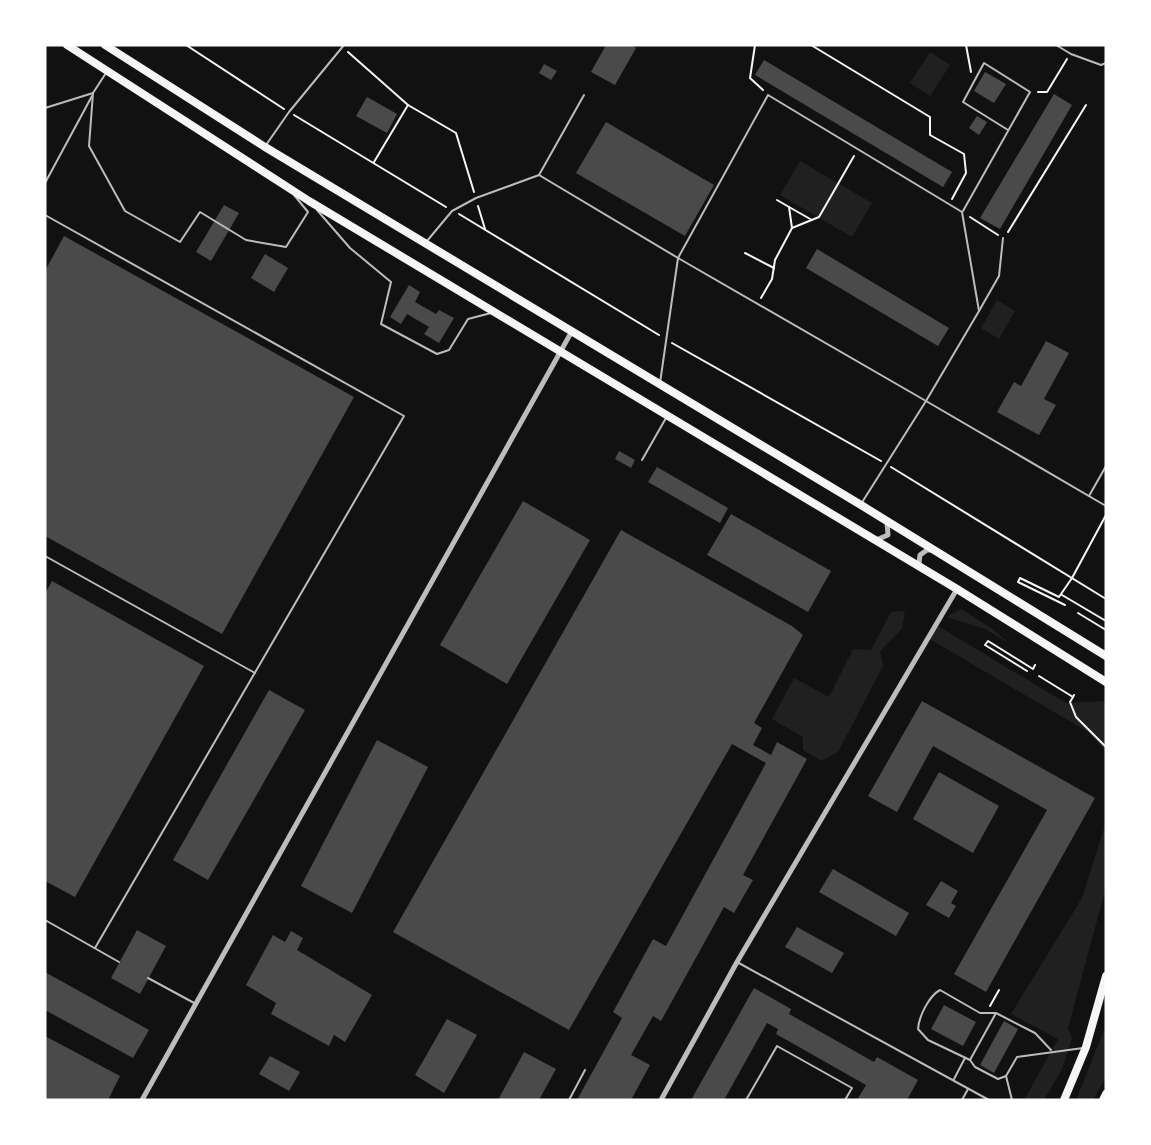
<svg xmlns="http://www.w3.org/2000/svg" width="1151" height="1145" font-family="'Nunito Sans',sans-serif">
  <rect width="100%" height="100%" fill="#111"/>
  <!-- green -->
  <g fill="#202020">
    <polygon points="930,52 950,65 930,96 910,83"/>
    <polygon points="800,161 872,203 852,237 780,195"/>
    <polygon points="997,300 1015,311 999,339 981,328"/>
    <polygon points="961,609 990,627 1010,644 985,629 946,617"/>
    <polygon points="905,611 902,629 880,651 883,666 838,752 821,761 803,750 803,737 772,719 794,678 829,697 853,649 871,650 891,612"/>
    <polygon points="938,626 1066,703 1106,701 1106,752 1088,732 928,638"/>
    <polygon points="1106,822 1106,887 1068,1028 1072,1038 1062,1069 1044,1100 1024,1100 1058,1039 1011,1014 1082,898"/>
    <polygon points="1106,1025 1106,1077 1093,1100 1076,1100"/>
  </g>
  <!-- building -->
  <g fill="#4a4a4a">
    <polygon points="606,45 631,45 636,48 615,85 591,72"/>
    <polygon points="764,60 952,172 943,187 755,75"/>
    <polygon points="544,64 557,71 551,80 539,73"/>
    <polygon points="985,72 1006,84 994,103 974,91"/>
    <polygon points="1054,94 1072,105 1000,229 980,218"/>
    <polygon points="367,97 397,114 387,133 356,116"/>
    <polygon points="977,116 987,122 979,135 969,128"/>
    <polygon points="606,122 714,185 685,236 576,173"/>
    <polygon points="224,205 239,213 211,261 196,252"/>
    <polygon points="64,236 354,397 222,634 45,536 45,271"/>
    <polygon points="817,249 949,328 938,346 806,268"/>
    <polygon points="265,254 288,268 274,292 251,278"/>
    <polygon points="409,285 420,292 415,302 436,314 439,310 454,318 439,343 424,334 429,327 407,314 401,324 390,317"/>
    <polygon points="1046,341 1069,353 1044,399 1056,405 1039,435 997,412 1014,382 1021,386"/>
    <polygon points="619,451 635,460 631,468 615,459"/>
    <polygon points="657,467 728,508 720,523 648,482"/>
    <polygon points="523,501 590,540 507,684 440,645"/>
    <polygon points="731,514 831,571 808,612 707,555"/>
    <polygon points="621,530 792,626 803,635 754,723 762,728 753,745 771,755 777,742 807,759 743,875 753,880 734,913 724,907 661,1021 653,1016 631,1055 650,1065 631,1100 577,1100 622,1018 613,1012 653,939 666,946 766,763 732,744 569,1030 393,932"/>
    <polygon points="52,581 204,666 75,897 45,881 45,594"/>
    <polygon points="269,690 305,710 208,880 173,860"/>
    <polygon points="922,701 1095,798 986,992 954,974 1047,810 933,746 897,812 868,796"/>
    <polygon points="377,740 428,767 352,913 301,886"/>
    <polygon points="939,772 999,806 973,853 913,819"/>
    <polygon points="833,869 909,913 896,936 819,892"/>
    <polygon points="941,881 958,891 951,903 956,906 949,918 926,905"/>
    <polygon points="797,927 844,953 832,973 785,947"/>
    <polygon points="137,930 166,946 140,994 111,978"/>
    <polygon points="291,931 303,938 297,950 372,995 345,1042 334,1035 329,1046 271,1014 276,1003 246,985 273,935 285,942"/>
    <polygon points="45,972 149,1030 133,1058 45,1010"/>
    <polygon points="754,988 791,1009 789,1014 874,1062 877,1057 918,1080 907,1100 857,1100 866,1085 776,1034 778,1029 767,1023 724,1100 691,1100"/>
    <polygon points="944,1005 976,1022 963,1046 931,1029"/>
    <polygon points="447,1019 477,1035 444,1093 415,1075"/>
    <polygon points="1004,1021 1018,1029 994,1073 980,1065"/>
    <polygon points="45,1036 120,1076 108,1100 45,1100"/>
    <polygon points="524,1052 556,1069 539,1100 498,1100"/>
    <polygon points="270,1056 300,1072 289,1091 259,1074"/>
  </g>
  <g fill="none" stroke-linecap="round" stroke-linejoin="round">
    <!-- path -->
    <g stroke="#f5f5f5" stroke-width="2">
      <polyline points="186,45 284,109"/>
      <polyline points="755,45 750,78 763,90"/>
      <polyline points="811,45 930,117 930,135 964,154 966,173 952,199"/>
      <polyline points="966,45 971,72"/>
      <polyline points="348,52 408,105 374,162"/>
      <polyline points="1038,92 1047,92 1067,59"/>
      <polyline points="408,105 456,133 474,192"/>
      <polyline points="294,115 446,207"/>
      <polyline points="777,200 789,207 792,228"/>
      <polyline points="478,206 485,229"/>
      <polyline points="789,207 812,220"/>
      <polyline points="459,214 659,335"/>
      <polyline points="970,217 998,235"/>
      <polyline points="1008,232 1086,105"/>
      <polyline points="745,253 774,268"/>
      <polyline points="761,298 772,279 775,260 792,228 819,217 854,156"/>
      <polyline points="672,343 881,461"/>
      <polyline points="891,467 1106,599"/>
      <polyline points="1062,595 1106,621"/>
      <polyline points="1065,605 1018,582 1020,578 1059,597 1072,578 1106,515"/>
      <polyline points="1078,613 1106,630"/>
      <polyline points="1027,671 985,645 988,641 1033,669 1035,665"/>
      <polyline points="1039,676 1073,697 1074,695"/>
      <polyline points="1073,697 1070,702 1076,717 1106,747"/>
      <polyline points="990,1006 999,990"/>
    </g>
    <!-- service -->
    <g stroke="#bcbcbc" stroke-width="2">
      <polyline points="1056,45 1071,54 1101,65 1106,63"/>
      <polyline points="93,93 89,146 125,211 180,242 200,212 246,240 286,247 308,212 294,195"/>
      <polygon points="768,95 962,212 979,311 926,401 678,258"/>
      <polyline points="45,108 93,93 106,73"/>
      <polyline points="266,145 289,112 344,45"/>
      <polyline points="539,175 678,258 660,383"/>
      <polyline points="45,183 92,96"/>
      <polyline points="317,210 350,248 391,282 381,324 437,354 449,350 468,319 491,313"/>
      <polyline points="963,211 1030,92 984,63 963,102 1008,130"/>
      <polyline points="45,215 404,416 95,948"/>
      <polyline points="427,241 452,211 476,198 539,175 584,95"/>
      <polyline points="979,311 999,276 1003,238"/>
      <polyline points="642,460 666,418"/>
      <polyline points="1089,496 1106,466"/>
      <polyline points="861,504 926,401 1106,506"/>
      <polyline points="45,556 255,673"/>
      <polyline points="45,920 119,962"/>
      <polyline points="737,962 989,1100"/>
      <polyline points="148,978 196,1004"/>
      <path d="M996 1013H980L940 990C929 996 919 1016 918 1029L928 1040 970 1060 996 1013 1035 1033 1051 1050"/>
      <polyline points="970,1060 975,1067 998,1079 1006,1076"/>
      <polyline points="954,1079 965,1058"/>
      <polyline points="569,1100 585,1070"/>
      <polyline points="746,1100 777,1046 852,1088 845,1100"/>
      <polyline points="962,1100 968,1089"/>
      <polyline points="1012,1100 1006,1076 1017,1057 1083,1048"/>
    </g>
    <!-- minor -->
    <g stroke="#bcbcbc" stroke-width="5">
      <polyline points="876,540 888,535 887,522"/>
      <polyline points="921,568 919,563 920,555 927,550 934,550"/>
      <polyline points="142,1100 572,331"/>
      <polyline points="661,1100 737,962 957,589"/>
    </g>
    <!-- secondary -->
    <g stroke="#f5f5f5" stroke-width="8">
      <polyline points="67,45 309,201 957,589 1106,682"/>
      <polyline points="105,45 265,147 861,505 1106,656"/>
      <polyline points="1064,1100 1086,1047 1106,976"/>
    </g>
    <!-- primary -->
    <polyline stroke="#f5f5f5" stroke-width="8" points="1103,1100 1106,1094"/>
  </g>
  <!-- border -->
  <rect width="1151" height="1145" fill="none" stroke="#ffffff" stroke-width="93"/>
</svg>
